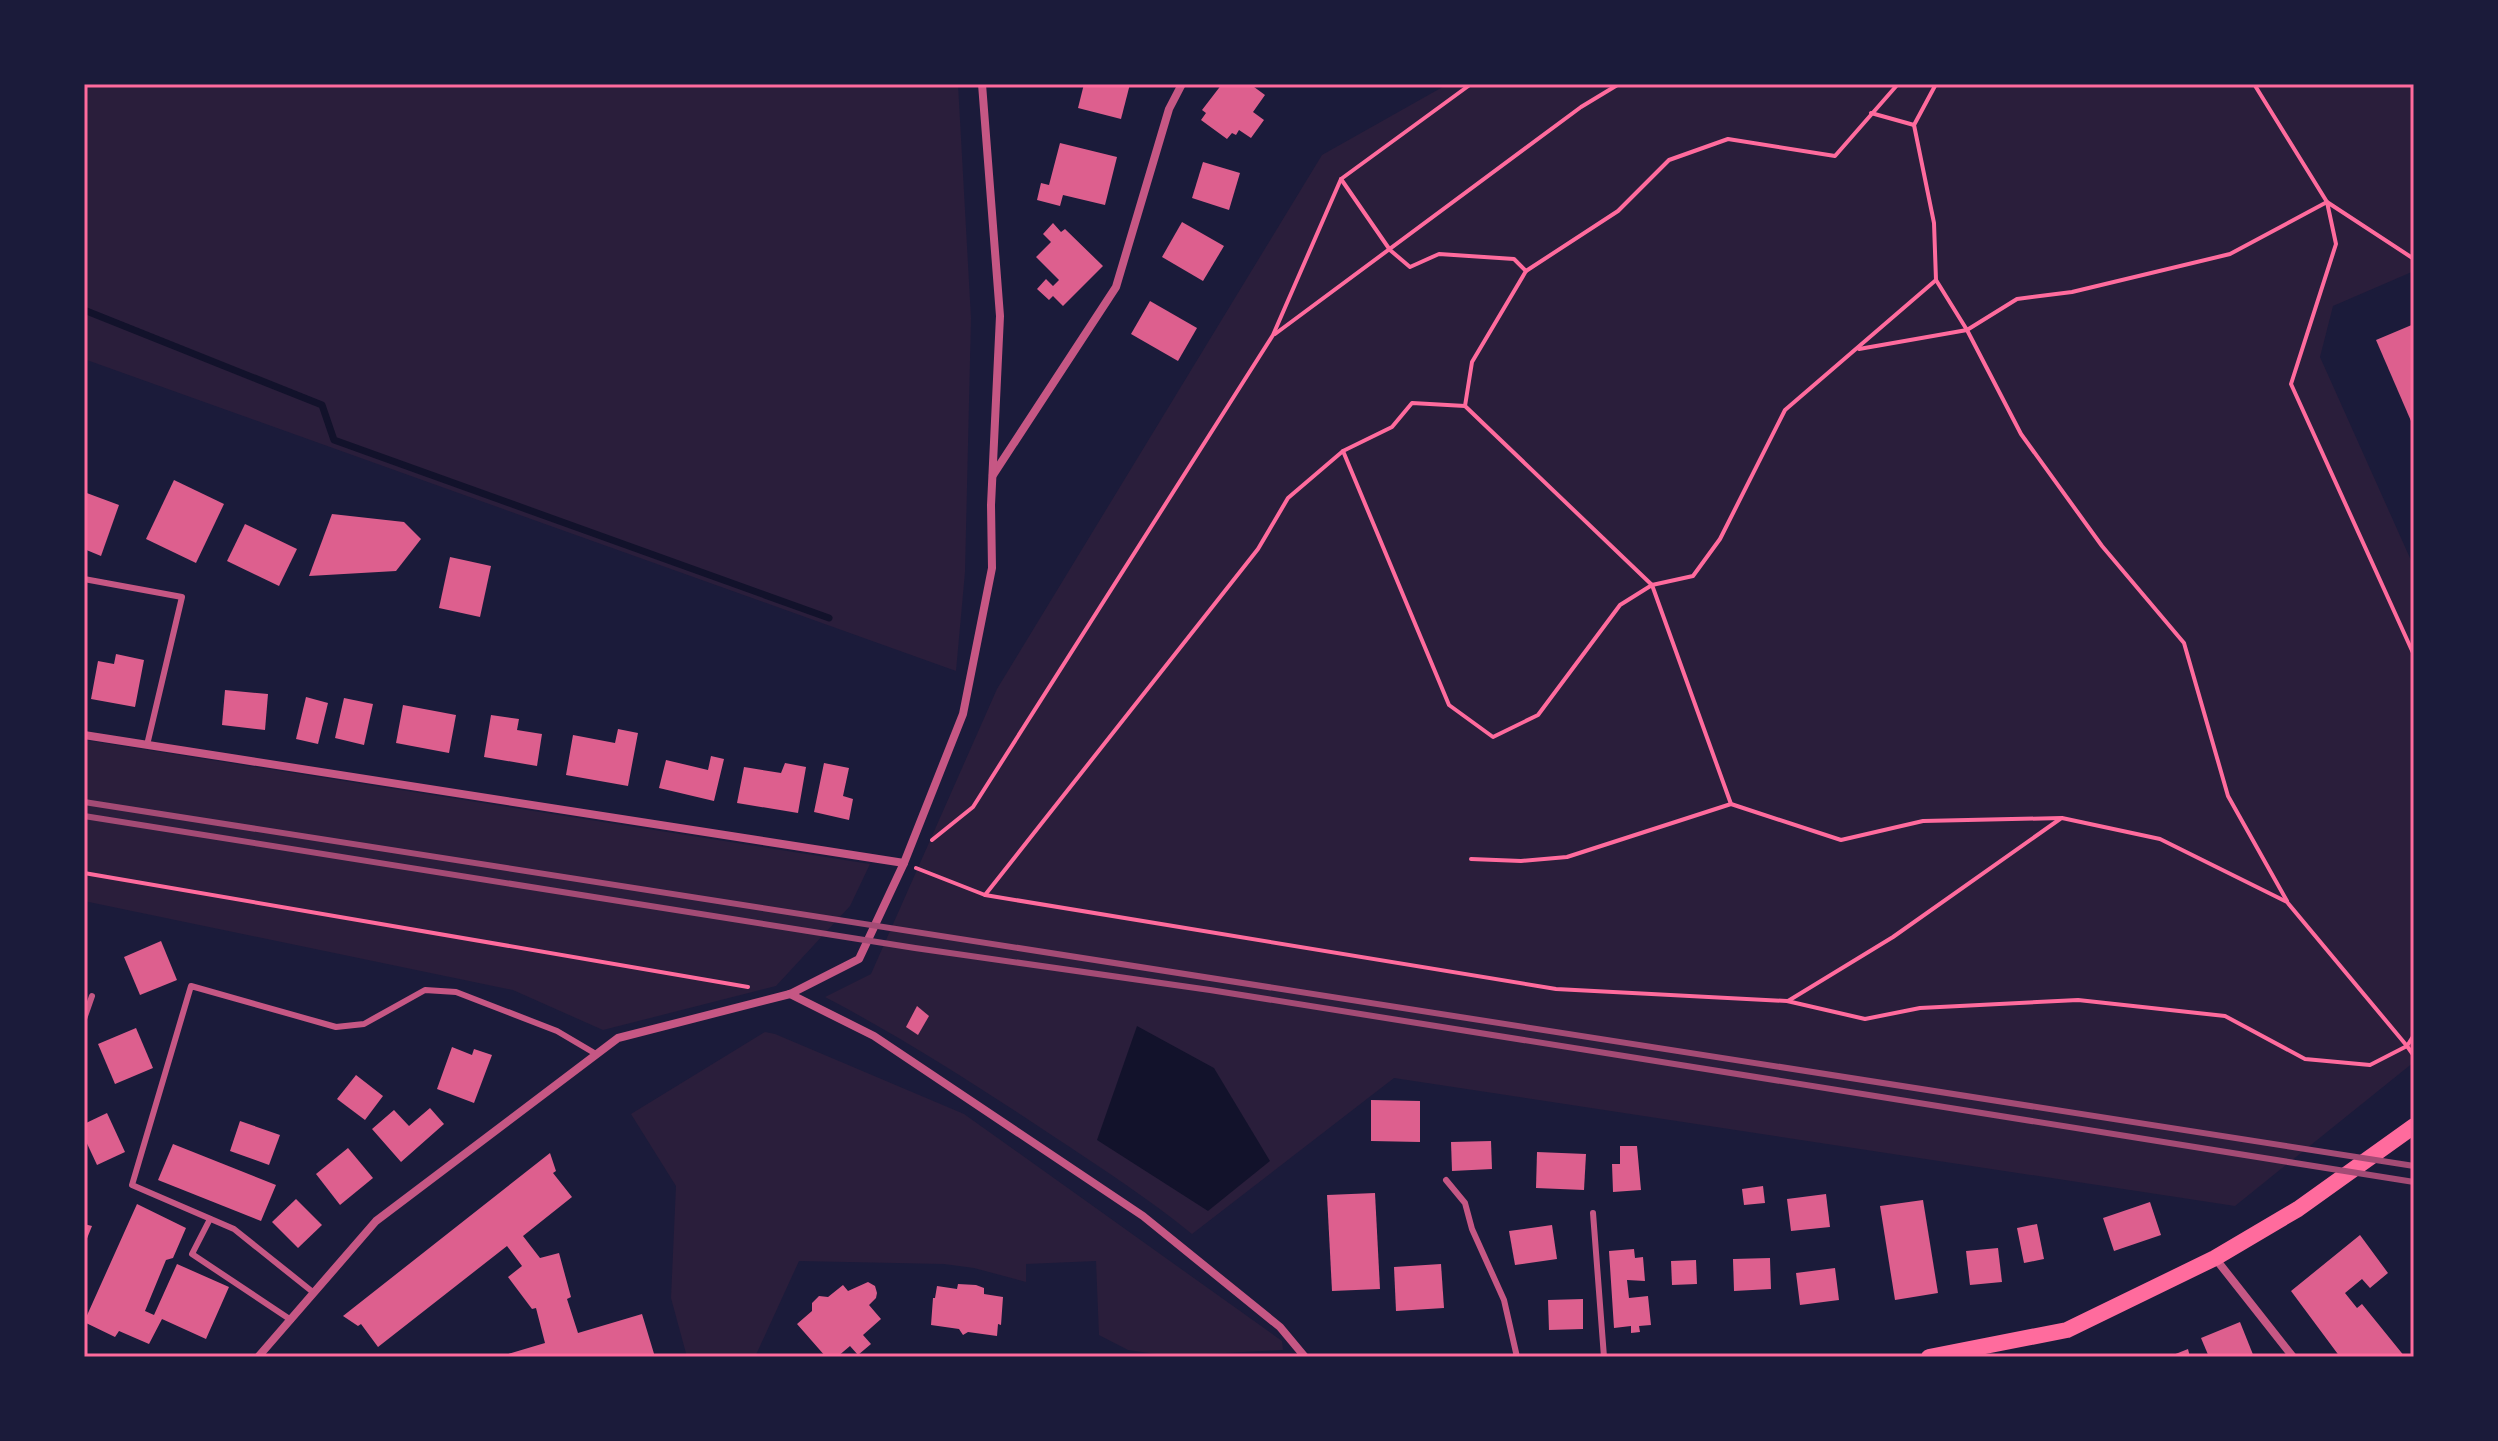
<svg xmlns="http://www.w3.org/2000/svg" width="2498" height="1441" font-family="Spectral,serif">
  <rect width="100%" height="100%" fill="#1b1b3a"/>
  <!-- green -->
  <g fill="#2a1e3b">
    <polygon points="84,84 958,84 971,318 965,572 956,671 84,359"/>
    <path d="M1448 84H2414V271L2333 306 2320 357 2414 567V1062L2235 1206 1394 1078 1192 1234C1149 1199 1103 1169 1056 1138 981 1088 905 1039 825 997L871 974 997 689 1322 155Z"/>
    <polygon points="84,740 870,864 850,906 776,986 603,1030 513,990 84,901"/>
    <polygon points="765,1032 775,1034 964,1114 1282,1341 1283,1350 1170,1356 1128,1350 1099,1335 1096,1261 1026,1264 1026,1282 974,1268 944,1264 799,1261 755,1357 687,1357 671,1298 676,1186 631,1114"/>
  </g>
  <!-- water -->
  <polygon fill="#12122b" points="1137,1026 1214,1068 1270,1161 1208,1211 1097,1140"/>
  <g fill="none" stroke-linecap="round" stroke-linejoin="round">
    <!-- stream -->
    <polyline stroke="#12122b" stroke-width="7" points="84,310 322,405 334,440 829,618"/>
  </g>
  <!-- building -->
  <g fill="#dd5f8e">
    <polygon points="1084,84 1130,84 1121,119 1078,108"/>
    <polygon points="1222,84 1250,84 1265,95 1253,112 1264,120 1251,138 1239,130 1236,135 1232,133 1227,139 1201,120 1206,113 1202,110"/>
    <polygon points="1060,143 1117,157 1105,205 1063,195 1060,206 1037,200 1041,183 1049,185"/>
    <polygon points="1203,162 1240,173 1229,210 1192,198"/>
    <polygon points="1182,222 1224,246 1203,281 1162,257"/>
    <polygon points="1053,223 1061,232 1065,229 1103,266 1063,306 1053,296 1049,300 1037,289 1046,279 1053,286 1059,280 1036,257 1051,242 1043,234"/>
    <polygon points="1150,301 1197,328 1178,361 1131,334"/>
    <polygon points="2414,324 2414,428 2376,340"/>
    <polygon points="174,480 224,504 196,563 146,539"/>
    <polygon points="84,492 119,505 101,556 84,549"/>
    <polygon points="332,514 404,522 421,539 396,571 309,576"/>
    <polygon points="245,524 297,549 279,586 227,561"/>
    <polygon points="450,557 491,566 480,617 439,608"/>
    <polygon points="116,654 144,660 135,707 91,699 98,661 114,664"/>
    <polygon points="225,690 268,694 265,730 222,725"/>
    <polygon points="306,697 328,703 318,744 296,739"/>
    <polygon points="344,698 373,704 364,745 335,738"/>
    <polygon points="403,705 456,715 449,753 396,743"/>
    <polygon points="491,715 519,719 517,730 542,734 537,766 484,757"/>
    <polygon points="618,729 638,733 628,786 566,775 573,735 615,743"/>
    <polygon points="711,756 724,759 714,801 659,788 666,760 708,770"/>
    <polygon points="785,763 806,767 798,813 737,803 744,767 781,773"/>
    <polygon points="824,763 849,768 843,796 853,799 849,820 814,812"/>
    <polygon points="161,941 177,980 140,995 124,957"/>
    <polygon points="917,1006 929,1016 918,1035 906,1027"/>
    <polygon points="136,1028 153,1068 115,1084 98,1044"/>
    <polygon points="452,1047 472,1055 474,1049 492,1055 474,1103 437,1089"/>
    <polygon points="356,1075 383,1096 365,1120 337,1099"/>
    <polygon points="1371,1100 1420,1101 1420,1142 1371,1141"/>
    <polygon points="430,1108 444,1124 401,1162 372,1129 394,1110 409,1126"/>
    <polygon points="107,1113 125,1152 97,1165 84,1137 84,1124"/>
    <polygon points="240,1121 280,1135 269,1165 230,1151"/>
    <polygon points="1491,1141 1492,1169 1452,1171 1451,1142"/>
    <polygon points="173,1144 276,1185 261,1221 158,1180"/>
    <polygon points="1620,1146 1637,1146 1641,1190 1613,1192 1612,1164 1620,1164"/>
    <polygon points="348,1148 373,1178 340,1205 316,1174"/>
    <polygon points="1537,1152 1586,1154 1584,1190 1536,1188"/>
    <polygon points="550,1153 556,1171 553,1173 572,1197 523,1236 540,1258 559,1253 571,1297 567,1299 578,1333 642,1314 655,1357 498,1357 545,1343 536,1308 532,1309 508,1277 522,1266 507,1246 378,1347 361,1324 358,1326 343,1316"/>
    <polygon points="1763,1186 1765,1203 1744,1205 1742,1189"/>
    <polygon points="1375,1193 1380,1289 1332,1291 1327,1195"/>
    <polygon points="1826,1194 1830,1227 1791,1231 1787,1199"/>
    <polygon points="296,1199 322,1225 298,1248 272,1222"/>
    <polygon points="1923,1200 1938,1293 1895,1300 1880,1206"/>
    <polygon points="2150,1202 2161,1235 2114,1251 2103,1218"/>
    <polygon points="137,1204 186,1228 173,1258 166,1260 145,1311 154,1315 177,1264 229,1287 206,1339 162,1319 149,1344 119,1331 115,1337 84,1322"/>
    <polygon points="84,1224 92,1226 84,1246"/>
    <polygon points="2037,1224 2044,1259 2024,1263 2017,1228"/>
    <polygon points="1552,1225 1557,1259 1515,1265 1509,1231"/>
    <polygon points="2360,1235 2388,1273 2370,1288 2362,1279 2345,1293 2357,1308 2362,1304 2405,1357 2340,1357 2291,1291"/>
    <polygon points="1998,1248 2002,1282 1970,1285 1966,1251"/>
    <polygon points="1634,1249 1635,1258 1643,1257 1645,1281 1627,1280 1629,1298 1648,1296 1651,1325 1639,1326 1640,1332 1631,1333 1631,1326 1614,1328 1609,1251"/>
    <polygon points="1770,1258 1771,1289 1734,1291 1733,1259"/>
    <polygon points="1696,1260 1697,1284 1672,1285 1671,1261"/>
    <polygon points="1441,1264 1444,1308 1396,1311 1394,1267"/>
    <polygon points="1835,1268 1839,1300 1800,1305 1796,1273"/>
    <polygon points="868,1282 875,1286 877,1293 876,1298 869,1305 881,1319 863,1335 871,1344 858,1355 850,1346 837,1357 826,1357 797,1324 812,1311 812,1303 819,1296 828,1297 843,1285 848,1291"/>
    <polygon points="958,1284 976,1285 984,1288 984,1294 1003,1297 1001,1325 998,1324 997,1336 968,1332 963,1335 959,1329 931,1325 933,1298 935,1298 937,1286 957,1289"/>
    <polygon points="1583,1299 1583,1329 1549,1330 1548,1300"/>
    <polygon points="2240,1322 2254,1357 2209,1357 2201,1338"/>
    <polygon points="2188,1349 2190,1357 2168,1357"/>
  </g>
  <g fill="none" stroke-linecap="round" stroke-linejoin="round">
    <!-- path -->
    <g stroke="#ff6b9d" stroke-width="4">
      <polyline points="1898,84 1835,156 1728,139 1669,160 1618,211 1526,271 1472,362 1465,406 1652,585 1693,576 1720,539 1785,410 1936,280 1934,223 1914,125 1936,84"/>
      <polyline points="2254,84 2327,202 2336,244 2291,384 2414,655"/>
      <polyline points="1871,113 1914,125"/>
      <polyline points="1341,179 1390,250 1410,267 1439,254 1514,259 1526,271"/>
      <polyline points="1936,280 1967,330 2021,434 2102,546 2184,643 2228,796 2287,901"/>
      <polyline points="1275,334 1581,107 1619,84"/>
      <polyline points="1859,349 1967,330 2017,299 2072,292 2230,254 2327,202 2414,259"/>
      <polyline points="932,840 973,807 1273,335 1341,179 1471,84"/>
      <polyline points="1471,859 1521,861 1567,857 1731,804"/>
      <polyline points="916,868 985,895 1556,989 1787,1001 1865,1019 1920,1008 2078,1000 2225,1016 2305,1059 2370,1065 2407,1046 2287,902 2160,839 2062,818 1923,821 1841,840 1731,804 1652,585 1620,605 1538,715 1493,737 1449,705 1343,451 1392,427 1412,403 1465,406"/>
      <polyline points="84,873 748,987"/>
      <polyline points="985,895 1258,549 1288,498 1343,451"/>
      <polyline points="1788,1001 1893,937 2060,819"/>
      <polyline points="2414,1035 2407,1046 2414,1056"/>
    </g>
    <!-- service -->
    <g stroke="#c65784" stroke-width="6">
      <polyline points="84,579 182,597 147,745"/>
      <polyline points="84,1019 92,996"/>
      <polyline points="1446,1180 1465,1203 1472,1229 1504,1300 1517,1357"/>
      <polyline points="1593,1213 1604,1357"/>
      <polyline points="210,1219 192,1254 291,1320"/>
      <polyline points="314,1293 234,1229 132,1185 191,986 336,1027 364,1024 425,990 456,992 557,1031 596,1054"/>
    </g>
    <!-- minor -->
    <g stroke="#c65784" stroke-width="8">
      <polyline points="993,475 1116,287 1169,109 1182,84"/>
      <polyline points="84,735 904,863"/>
      <polyline points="790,994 874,1036 1143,1216 1280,1327 1305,1357"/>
      <polyline points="2215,1258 2293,1357"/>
      <polyline points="258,1357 376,1221 618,1038 790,994 859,959 904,863 963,714 992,568 991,505 1000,316 982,84"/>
    </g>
    <!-- secondary -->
    <polyline stroke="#ff6b9d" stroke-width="16" points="1929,1357 2067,1330 2215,1258 2298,1209 2414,1126"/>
    <!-- rail -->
    <g stroke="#a44b75" stroke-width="6">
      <polyline points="84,802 2414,1166"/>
      <polyline points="84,816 915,948 1210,990 2414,1182"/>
    </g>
  </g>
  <!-- border -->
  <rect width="2498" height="1441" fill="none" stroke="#1b1b3a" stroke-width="172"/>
  <rect x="86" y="86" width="2326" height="1269" fill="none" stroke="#ff6b9d" stroke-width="3"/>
</svg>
